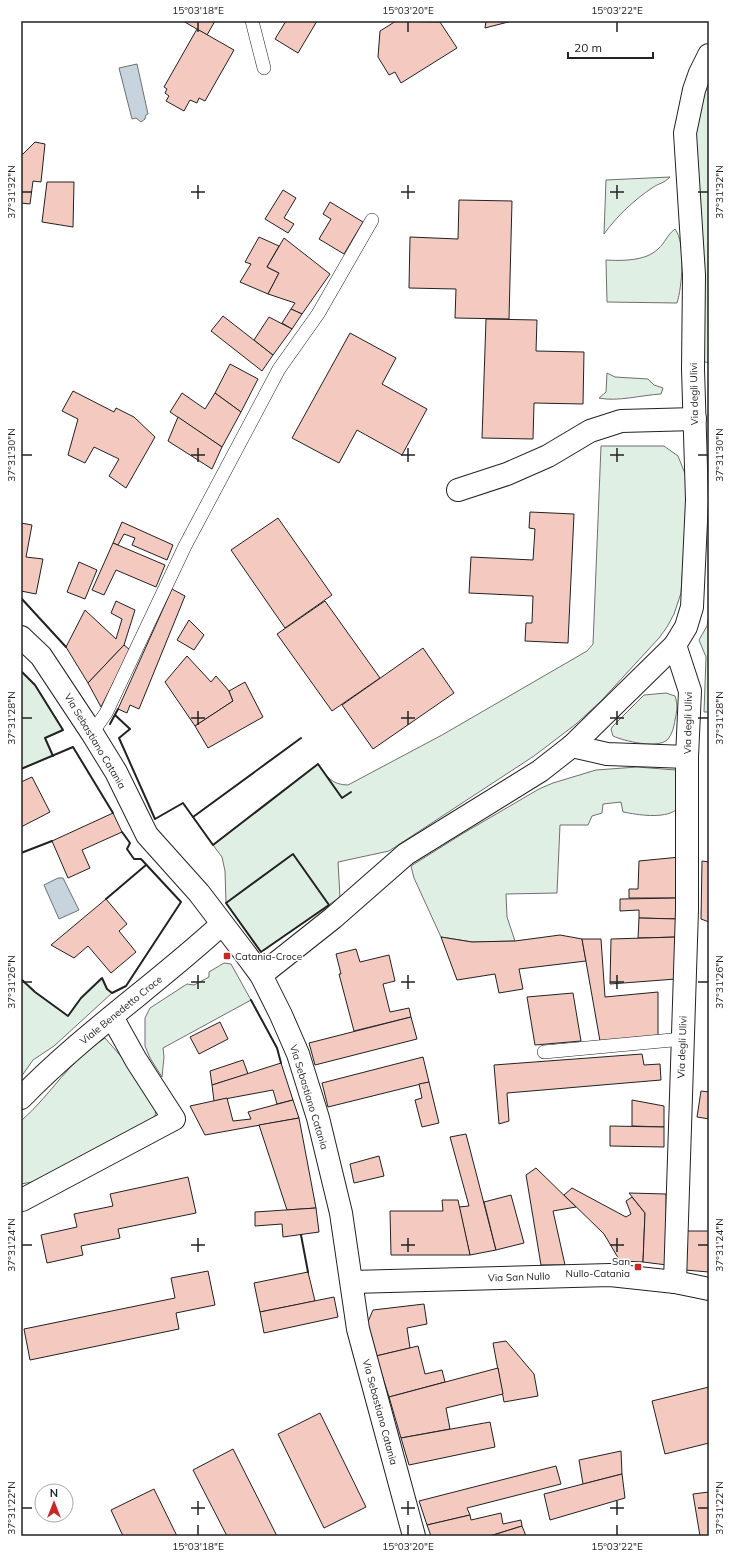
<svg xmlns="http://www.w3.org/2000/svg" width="730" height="1557" font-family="Mulish,sans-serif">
  <rect width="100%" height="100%" fill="#fff"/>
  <!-- green -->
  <g fill="#e0efe3" stroke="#6f6f6f">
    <polygon points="709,76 709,363 702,361 695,159 696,122"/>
    <path d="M670 177C663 184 659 183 652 188 634 200 617 216 604 234L606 180Z"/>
    <path d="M675 229C686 243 682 287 677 303L607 302 606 260C622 261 646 261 658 249 665 243 667 235 675 229Z"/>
    <path d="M607 373 615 377 648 379 654 385 663 388 661 394C642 395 617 402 599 398L606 392Z"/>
    <path d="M601 446H664L678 456 686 476V521L681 593 674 614 667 627 659 638 601 701 576 724 534 756 389 851 338 862 340 897 261 952 226 903 225 871 222 857 213 845 318 764C326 776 332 785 348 785L442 735 587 651 593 644Z"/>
    <polygon points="709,615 709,712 704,712 706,657 699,640 707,626"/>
    <polygon points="21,671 35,685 63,730 45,738 53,756 21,769"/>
    <path d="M666 693 675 696C678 705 677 711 675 720 674 727 672 735 667 740 657 749 624 741 613 736L611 729 613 726 644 695Z"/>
    <path d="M637 767 676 770 679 773 676 810C663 819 639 815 623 812L621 802 603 804 602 813 592 816 588 825H560L557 893 506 894 507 917 515 941 472 942 441 937 414 878 411 866 462 834 539 789 553 783 596 770Z"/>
    <polygon points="224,963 231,964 251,1000 163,1048 164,1057 162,1077 150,1058 145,1046 145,1018 150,1008 187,984 194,985 209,977 209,972"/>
    <polygon points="102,978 107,989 112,993 54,1046 33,1060 21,1077 21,979 35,992 68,1016 81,998"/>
    <path d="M105 1038 125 1061 156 1108 155 1116 147 1122 48 1175 32 1182 21 1184V1121C51 1095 70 1059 105 1038Z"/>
  </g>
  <!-- water -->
  <g fill="#c7d3dd" stroke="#6f6f6f">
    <polygon points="137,64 148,114 146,115 145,119 141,122 136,118 132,119 119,68"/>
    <polygon points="58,878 63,878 79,910 59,919 44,885"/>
  </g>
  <!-- building -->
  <g fill="#f3c9c0" stroke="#222">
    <polygon points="183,21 215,21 207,35"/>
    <polygon points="286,21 317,21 298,53 275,39"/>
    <polygon points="396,21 440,22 457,48 401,83 395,72 389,75 378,57 380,31"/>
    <polygon points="486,21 512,21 485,28"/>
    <polygon points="197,29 234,50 205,101 199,98 197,103 190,100 184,111 166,101 169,96 165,93 167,89 164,87"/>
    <polygon points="35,142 45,144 41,182 33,181 30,204 21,203 21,153 23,154"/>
    <polygon points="47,182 74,182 73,227 42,222"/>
    <polygon points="283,190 296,198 284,218 294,224 288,233 265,219"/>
    <polygon points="459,200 512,201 509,319 455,318 456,289 409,288 410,237 458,239"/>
    <polygon points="330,202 363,222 344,254 319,239 331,219 323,214"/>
    <polygon points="259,237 279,246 267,267 279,273 268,294 240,282 251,264 245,262"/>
    <polygon points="284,238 330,274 302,314 291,309 295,303 268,294 279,273 267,267"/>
    <polygon points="291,309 302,314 292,329 282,323"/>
    <polygon points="223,316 273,355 262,371 211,331"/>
    <polygon points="269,317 292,329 273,355 254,340"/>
    <polygon points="486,319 537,320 536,351 584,352 583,404 534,403 533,439 482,438"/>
    <polygon points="350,333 396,358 382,384 427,409 402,455 357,430 339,463 292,438"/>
    <polygon points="230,364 258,379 241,412 215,393"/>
    <polygon points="73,391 114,412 116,408 134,417 155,437 126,488 109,476 119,459 94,447 85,463 68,455 78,419 62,411"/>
    <polygon points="182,393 205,409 215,393 241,412 222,447 170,412"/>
    <polygon points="178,417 222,447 212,469 168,441"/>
    <polygon points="530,512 574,514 568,643 525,641 526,623 532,623 533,596 469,593 471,557 533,560 535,529 529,528"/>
    <polygon points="278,518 332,595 285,628 231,550"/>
    <polygon points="122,522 173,545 167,560 132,545 135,538 124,534 118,545 113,543"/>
    <polygon points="21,523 32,525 26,557 43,559 36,594 21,591"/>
    <polygon points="113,543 165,565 156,587 116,570 104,595 92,590"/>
    <polygon points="79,562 97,570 85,599 67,592"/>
    <polygon points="172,589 185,596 139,709 130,705 127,713 118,709"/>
    <polygon points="116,601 135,610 124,645 88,683 66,647 85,610 116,639 122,619 111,613"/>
    <polygon points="325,601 380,678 332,711 277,634"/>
    <polygon points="189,620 204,635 194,650 177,640"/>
    <polygon points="124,645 130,650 101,707 88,683"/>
    <polygon points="423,648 454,693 373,749 342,705"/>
    <polygon points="187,656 211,682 216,676 229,691 233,701 195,726 165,682"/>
    <polygon points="245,682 263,717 208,748 195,726 233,701 229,691"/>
    <polygon points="32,777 50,812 21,827 21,782"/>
    <polygon points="113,813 122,832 82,850 90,868 68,878 52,841"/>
    <polygon points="680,857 679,898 629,898 629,889 638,889 639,861"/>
    <polygon points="702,861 709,862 709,922 701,919"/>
    <polygon points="679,898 678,919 639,918 639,910 620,911 620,899"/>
    <polygon points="106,899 127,924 119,931 136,952 111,973 88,946 74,958 51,945"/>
    <polygon points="639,918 678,919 677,937 638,938"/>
    <polygon points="560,935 582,939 586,961 519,969 523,989 499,993 495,974 457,980 441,937 472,942 515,941"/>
    <polygon points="677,937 676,979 610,984 611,939"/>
    <polygon points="582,939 601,939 605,997 658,992 658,1036 600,1041"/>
    <polygon points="356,949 360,962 389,955 395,981 383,984 390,1012 409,1008 411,1017 354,1031 339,974 341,974 336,954"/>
    <polygon points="573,993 581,1041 535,1045 527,997"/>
    <polygon points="411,1017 417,1039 315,1065 309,1043"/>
    <polygon points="220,1022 228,1039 199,1054 190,1037"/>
    <polygon points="642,1054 644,1065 660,1064 661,1080 507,1093 509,1121 499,1124 494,1065"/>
    <polygon points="423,1057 429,1082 328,1107 322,1083"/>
    <polygon points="243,1060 248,1074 212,1085 210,1071"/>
    <polygon points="281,1063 293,1100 277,1104 273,1090 214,1101 212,1085"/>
    <polygon points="429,1082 439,1123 422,1127 415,1100 422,1098 419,1084"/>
    <polygon points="701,1091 709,1092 709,1119 697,1117"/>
    <polygon points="227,1098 233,1121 251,1119 248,1112 293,1100 299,1118 205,1135 190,1106"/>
    <polygon points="632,1100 664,1106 664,1127 632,1126"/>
    <polygon points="299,1118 316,1208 287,1210 259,1125"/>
    <polygon points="610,1126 664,1127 664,1147 610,1146"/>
    <polygon points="466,1134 496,1250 470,1255 459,1207 469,1206 450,1137"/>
    <polygon points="379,1156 384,1176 354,1183 350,1164"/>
    <polygon points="536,1168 576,1207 553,1211 565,1265 541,1265 526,1175"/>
    <polygon points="188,1177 196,1213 118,1229 120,1238 81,1246 83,1255 47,1263 41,1235 77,1227 74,1214 113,1206 110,1194"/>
    <polygon points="572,1188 626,1217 631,1214 626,1201 632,1197 645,1213 643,1262 620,1261 604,1234 564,1195"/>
    <polygon points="629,1193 666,1194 667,1265 643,1262 645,1213"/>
    <polygon points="511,1195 524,1243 496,1250 484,1202"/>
    <polygon points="442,1200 458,1200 470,1255 391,1255 390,1211 443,1211"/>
    <polygon points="316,1208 319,1232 283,1237 282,1224 255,1226 255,1212"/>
    <polygon points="687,1231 709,1231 709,1272 685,1270"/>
    <polygon points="208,1271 215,1305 176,1313 179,1329 30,1360 24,1329 175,1298 171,1278"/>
    <polygon points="308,1272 315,1301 260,1312 254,1283"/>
    <polygon points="334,1297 338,1317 264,1333 260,1312"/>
    <polygon points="424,1304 427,1324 407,1328 410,1348 376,1356 367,1324 373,1310"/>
    <polygon points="506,1341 534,1374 538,1396 504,1402 493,1343"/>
    <polygon points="418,1346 425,1374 442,1370 445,1382 389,1397 376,1356"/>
    <polygon points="498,1368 503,1394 446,1408 450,1429 401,1438 389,1397"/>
    <polygon points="709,1387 709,1443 665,1454 652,1401"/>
    <polygon points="320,1413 366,1507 324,1528 278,1434"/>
    <polygon points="490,1422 495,1447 409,1465 401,1438"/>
    <polygon points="233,1449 277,1536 227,1536 193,1470"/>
    <polygon points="621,1451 622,1474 583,1484 579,1460"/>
    <polygon points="556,1466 561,1484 467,1508 470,1515 427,1525 419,1501"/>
    <polygon points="622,1474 625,1498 550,1520 544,1494"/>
    <polygon points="154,1489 177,1536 123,1536 111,1510"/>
    <polygon points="709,1492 709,1536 700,1536 693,1494"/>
    <polygon points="501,1513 503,1524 521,1520 522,1526 490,1536 431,1536 427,1525 470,1515 471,1520"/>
    <polygon points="522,1526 526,1536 490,1536"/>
  </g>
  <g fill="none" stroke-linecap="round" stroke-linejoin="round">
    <defs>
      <g id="service">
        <polyline points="252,21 264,68"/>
        <polyline points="92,733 106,713 185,546 279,369 318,314 372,220"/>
        <polyline points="544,1052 683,1039"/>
      </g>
      <g id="minor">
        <polyline points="458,490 507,474 548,456 590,431 621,421 695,419"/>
        <polyline points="572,746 607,754 687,757"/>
        <polyline points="261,975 333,918 406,854 540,771 572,746 675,645 686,627 692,607 697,500 693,369 694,275 685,133 694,90 700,73 709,55"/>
        <path d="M21 1098C83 1034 157 984 222 924"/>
        <polyline points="22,1200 174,1119 136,1060 112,1017"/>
        <polyline points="675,1282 687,910 687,757 690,691 675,645"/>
      </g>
      <g id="secondary">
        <polyline points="21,637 41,656 92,733 116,772 147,835 199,893 244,952 261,975 281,1015 298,1054 318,1118 341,1213 358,1329 414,1536"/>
        <polyline points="352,1282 610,1275 675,1282 709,1289"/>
      </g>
    </defs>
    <!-- service casing -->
    <use href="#service" stroke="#222" stroke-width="14"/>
    <!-- minor casing -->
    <use href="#minor" stroke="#222" stroke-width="24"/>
    <!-- secondary casing -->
    <use href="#secondary" stroke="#222" stroke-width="24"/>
    <!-- service -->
    <use href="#service" stroke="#fff" stroke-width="13"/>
    <!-- minor -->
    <use href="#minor" stroke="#fff" stroke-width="22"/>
    <!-- secondary -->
    <use href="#secondary" stroke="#fff" stroke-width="22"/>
    <!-- wall -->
    <g stroke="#222" stroke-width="2">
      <polyline points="21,598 66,647"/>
      <polyline points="21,671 35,685 63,730 45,738 53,756"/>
      <polyline points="115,715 130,729 119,738 155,819 183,803 193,817 301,738"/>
      <polyline points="110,724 118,709"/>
      <polyline points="21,769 73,747 113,813"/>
      <polyline points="193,817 213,845 318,764 342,798 351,792"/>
      <polyline points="21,853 52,841"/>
      <polygon points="293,854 329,905 261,952 226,903"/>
      <polyline points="106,899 146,865"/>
      <polyline points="21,979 35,992 68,1016 81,998 102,978 107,989 112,993 126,986 181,902 141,859 134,859 127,849 130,843 122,832"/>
      <polyline points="251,1000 277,1048 281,1063"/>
      <polyline points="301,1235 308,1272"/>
    </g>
  </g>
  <!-- ticks -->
  <path fill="none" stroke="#222" stroke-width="1.5" d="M198 22V32M408 22V32M617 22V32M198 185V199M408 185V199M617 185V199M22 192H32M191 192H205M401 192H415M610 192H624M698 192H708M198 448V462M408 448V462M617 448V462M22 455H32M191 455H205M401 455H415M610 455H624M698 455H708M198 711V725M408 711V725M617 711V725M22 718H32M191 718H205M401 718H415M610 718H624M698 718H708M198 975V989M408 975V989M617 975V989M22 982H32M191 982H205M401 982H415M610 982H624M698 982H708M198 1238V1252M408 1238V1252M617 1238V1252M22 1245H32M191 1245H205M401 1245H415M610 1245H624M698 1245H708M198 1501V1515M408 1501V1515M617 1501V1515M22 1508H32M191 1508H205M401 1508H415M610 1508H624M698 1508H708M198 1525V1535M408 1525V1535M617 1525V1535"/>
  <!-- markers -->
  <g fill="#c62828" stroke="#fff" stroke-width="1.5">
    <rect x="223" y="952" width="8" height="8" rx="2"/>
    <rect x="634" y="1263" width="8" height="8" rx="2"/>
  </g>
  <g text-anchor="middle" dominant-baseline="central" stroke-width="3" stroke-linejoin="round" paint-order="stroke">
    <!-- street labels -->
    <g font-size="10" fill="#222" stroke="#fff">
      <text transform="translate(694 394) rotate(-91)">Via degli Ulivi</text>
      <text transform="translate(688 723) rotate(-89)">Via degli Ulivi</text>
      <text transform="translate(95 741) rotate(59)">Via Sebastiano Catania</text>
      <text transform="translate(121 1010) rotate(-39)">Viale Benedetto Croce</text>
      <text transform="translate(682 1047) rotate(-88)">Via degli Ulivi</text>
      <text transform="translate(309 1097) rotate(73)">Via Sebastiano Catania</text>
      <text transform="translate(519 1277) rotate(-2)">Via San Nullo</text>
      <text transform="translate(380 1412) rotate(75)">Via Sebastiano Catania</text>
    </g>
    <!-- poi labels -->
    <g font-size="10" fill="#222" stroke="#fff" text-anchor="start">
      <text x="235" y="956">Catania-Croce</text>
      <text x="630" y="1261" text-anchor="end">San<tspan x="630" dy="12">Nullo-Catania</tspan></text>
    </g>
  </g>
  <!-- border -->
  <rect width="730" height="1557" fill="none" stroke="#ffffff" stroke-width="44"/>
  <!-- north arrow -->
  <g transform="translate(54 1503)"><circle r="19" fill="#ffffff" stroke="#a7a7a7"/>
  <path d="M0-3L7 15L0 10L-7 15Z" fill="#c62828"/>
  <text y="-6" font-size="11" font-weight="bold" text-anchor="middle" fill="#222222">N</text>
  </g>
  <!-- scale -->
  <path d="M568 52v6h85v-6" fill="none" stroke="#222222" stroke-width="2"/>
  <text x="574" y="52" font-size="12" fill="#222222" stroke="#ffffff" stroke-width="3" paint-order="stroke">20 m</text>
  <rect x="22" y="22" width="686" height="1513" fill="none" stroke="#222" stroke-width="1.5"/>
  <g font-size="10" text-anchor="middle" fill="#222">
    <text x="198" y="14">15°03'18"E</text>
    <text x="408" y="14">15°03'20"E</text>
    <text x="617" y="14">15°03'22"E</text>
    <text transform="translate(11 192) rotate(-90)" y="4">37°31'32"N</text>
    <text transform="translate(719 192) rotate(-90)" y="4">37°31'32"N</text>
    <text transform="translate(11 455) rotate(-90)" y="4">37°31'30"N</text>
    <text transform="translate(719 455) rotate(-90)" y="4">37°31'30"N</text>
    <text transform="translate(11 718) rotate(-90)" y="4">37°31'28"N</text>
    <text transform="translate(719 718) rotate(-90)" y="4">37°31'28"N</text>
    <text transform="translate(11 982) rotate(-90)" y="4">37°31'26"N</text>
    <text transform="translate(719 982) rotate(-90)" y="4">37°31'26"N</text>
    <text transform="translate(11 1245) rotate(-90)" y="4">37°31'24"N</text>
    <text transform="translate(719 1245) rotate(-90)" y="4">37°31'24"N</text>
    <text transform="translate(11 1508) rotate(-90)" y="4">37°31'22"N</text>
    <text transform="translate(719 1508) rotate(-90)" y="4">37°31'22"N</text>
    <text x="198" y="1550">15°03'18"E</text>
    <text x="408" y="1550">15°03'20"E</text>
    <text x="617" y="1550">15°03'22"E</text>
  </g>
</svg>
